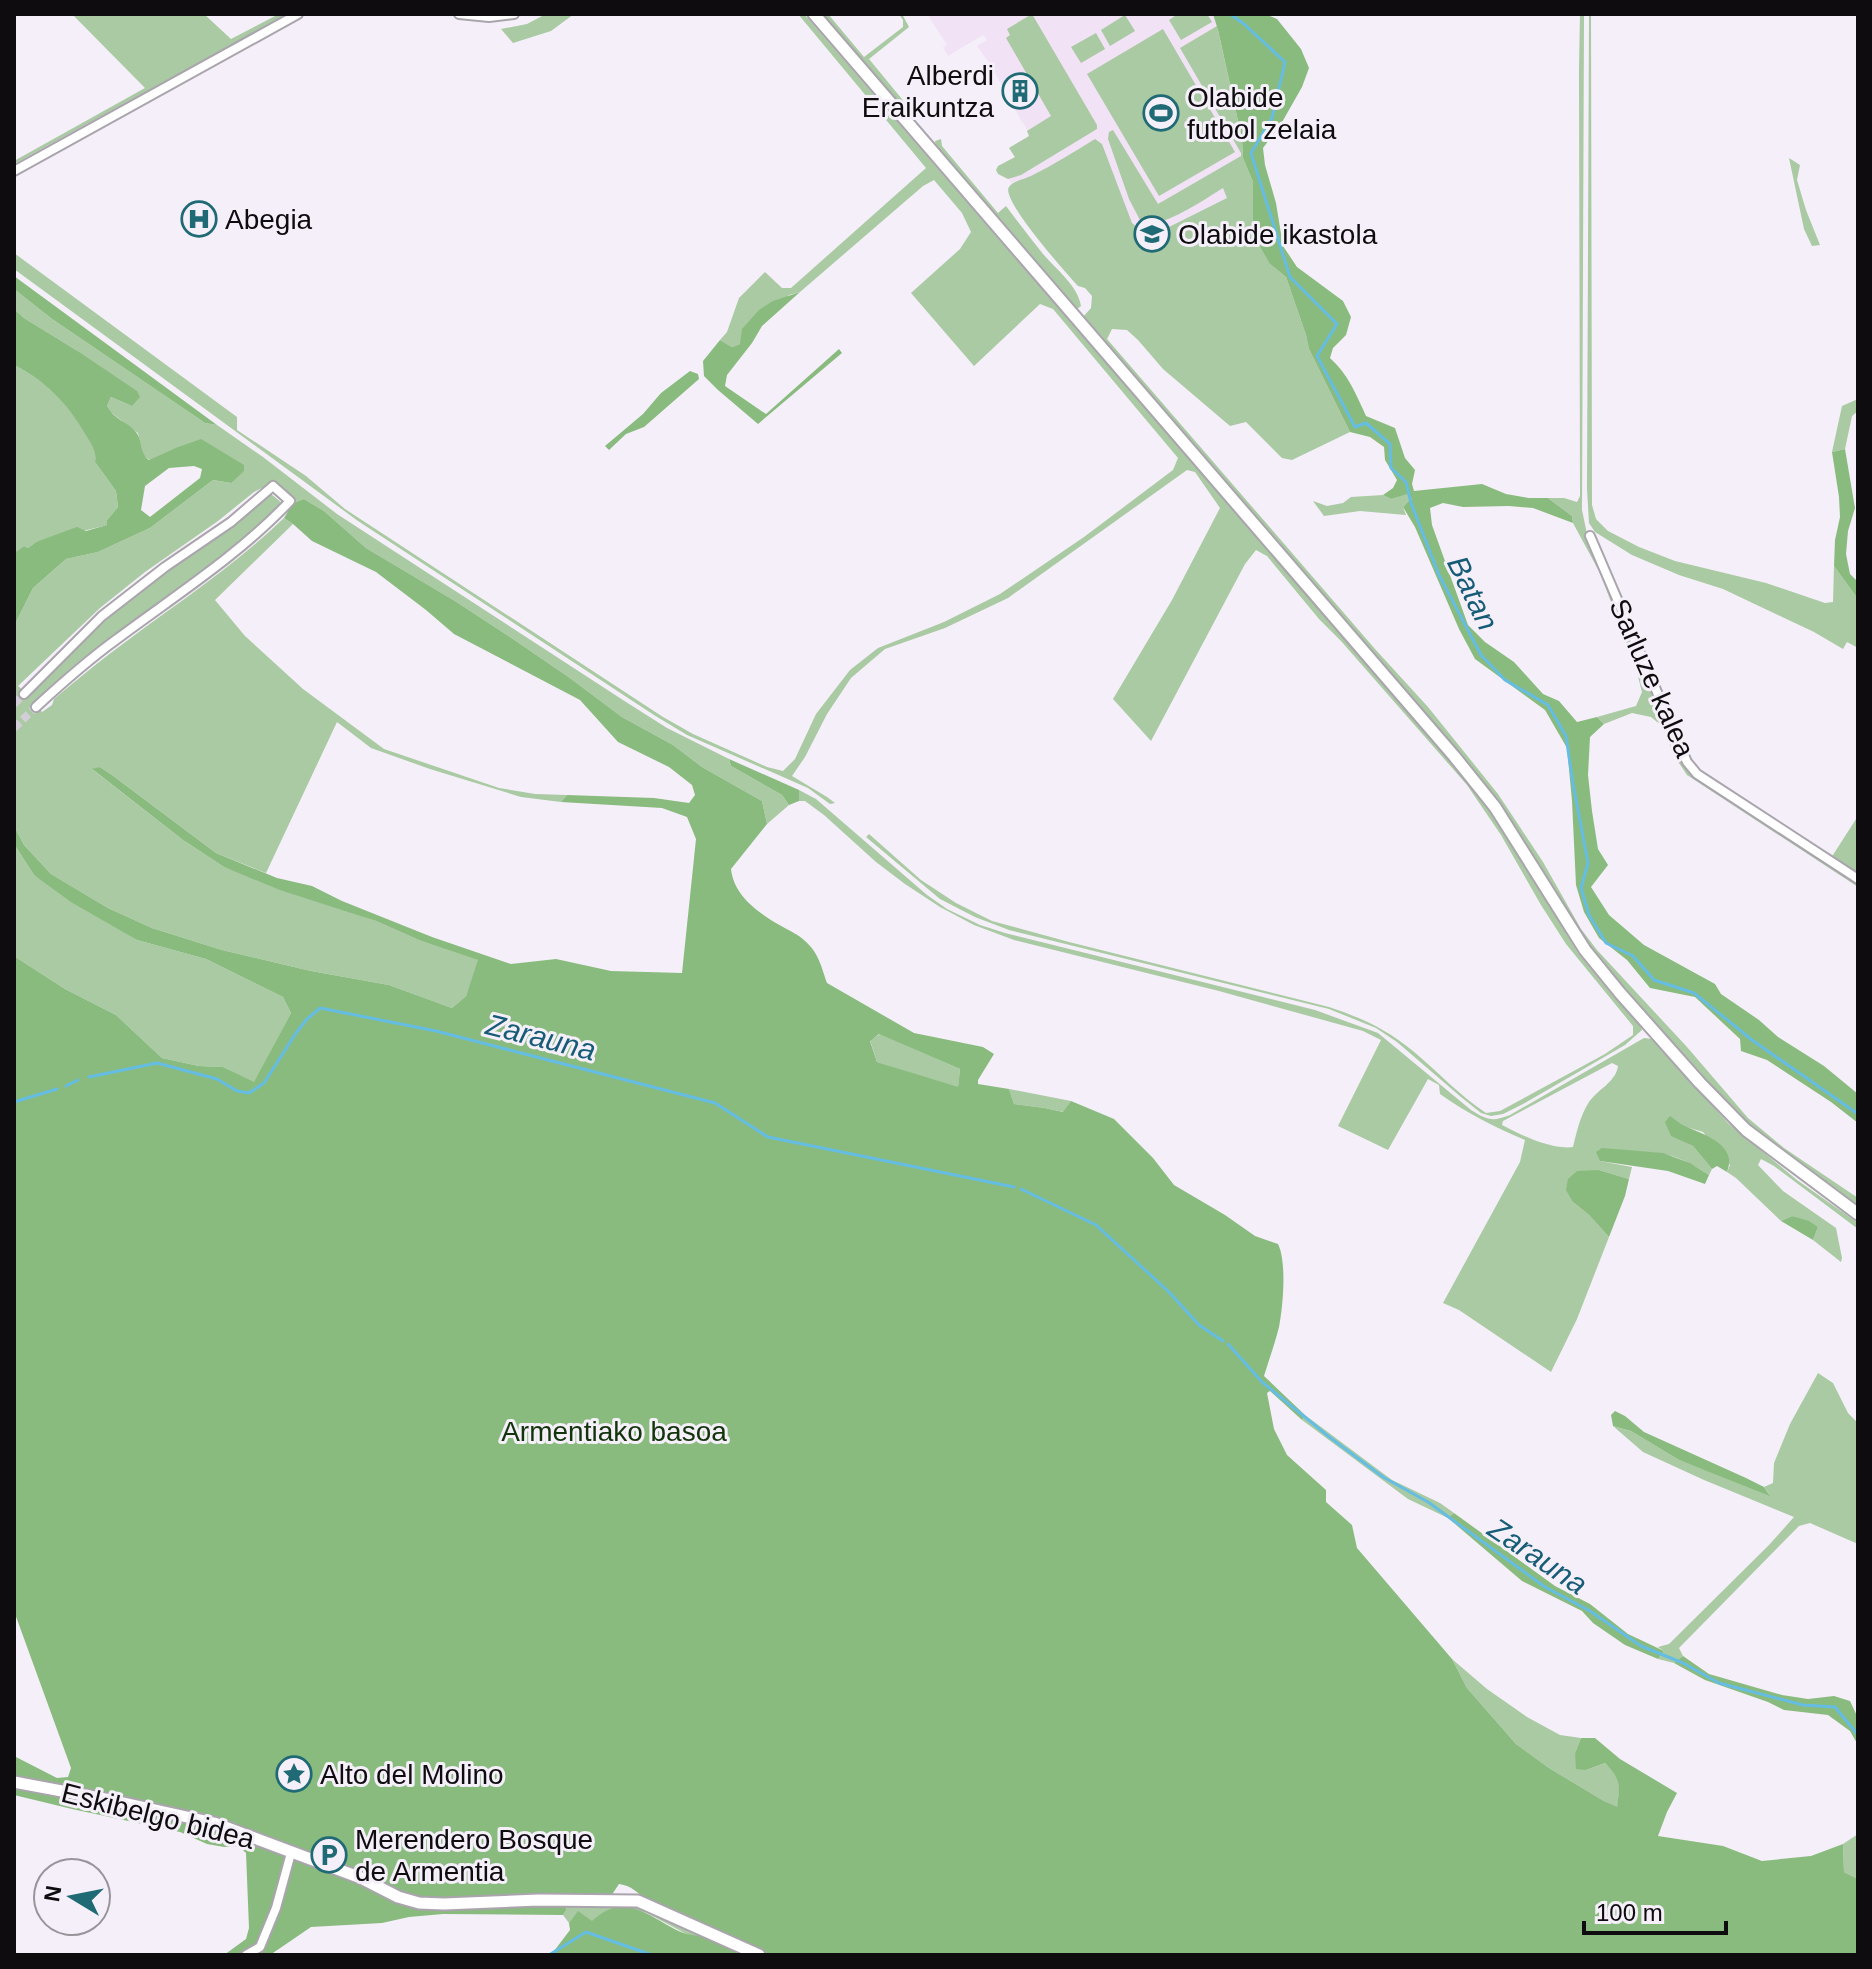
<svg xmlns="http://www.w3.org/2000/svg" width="1872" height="1969" font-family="Arial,sans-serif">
  <rect width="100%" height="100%" fill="#f5eff9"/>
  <!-- education -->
  <polygon fill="#f1e2f5" points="927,14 1213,14 1218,30 1253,220 1350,432 1013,186 1003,170 1017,161 1009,148 1030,136 1023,122 1022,122 990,64 977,46 987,40 983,35 948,56 943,47 947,45"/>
  <!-- green -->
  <g fill="#a9caa2" fill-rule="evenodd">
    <polygon points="72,14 204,14 231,39 279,14 287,14 14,164 14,161 145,88"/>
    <polygon points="546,14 574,14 551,31 513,43 501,29 527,24"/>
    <path d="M798 14H804L1482 798 1509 839 1578 953 1614 997 1640 1024 1642 1030 1625 1045 1523 1104 1503 1114 1491 1116 1481 1113 1461 1097 1397 1042 1376 1028 1329 1009 1009 930 975 917 940 899 866 837 869 834 921 880 956 903 992 921 1069 942 1329 1007C1362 1018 1386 1029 1413 1051 1438 1072 1459 1095 1486 1113L1500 1111 1605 1054 1633 1035V1026L1566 944 1541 905 1501 835 1467 785 1341 641 1319 619 1267 556 1256 550 1245 564 1151 741 1113 699 1172 600 1220 508 1195 472 1187 470 1008 598 945 628 885 649 851 678 827 714 805 757 792 776 827 797 835 803 830 804 808 788 687 735 654 715 358 521 14 269V253L237 417V430L306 476 345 509 663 717 693 734 767 767 783 771 795 759 816 714 850 670 878 648 944 622 1000 594 1084 537 1173 470 1178 458 1053 309 1040 304 974 366 911 293 960 249 971 232 962 213 934 180 923 186 800 292 789 295 740 344 732 347 720 340 727 332 739 298 765 272 782 288H791L926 168Z"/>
    <polygon points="822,14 828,14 864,57 903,27 903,20 899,14 902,14 909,27 869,59 906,104 896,100"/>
    <polygon points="1032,14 1097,125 1097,129 1021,175 1008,179 998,174 996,170 998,166 1015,157 1009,148 1029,136 1027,131 1051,116 1006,38 1010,35 1007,29"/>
    <polygon points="1178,14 1207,14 1212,22 1181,40 1169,20"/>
    <polygon points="1580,14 1584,14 1582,510 1587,534 1684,762 1858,883 1858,887 1687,775 1675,757 1662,726 1651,717 1632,713 1604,724 1597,717 1636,706 1642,692 1635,665 1600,573 1573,523 1572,516 1548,498 1564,498 1577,502 1580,496 1579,68"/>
    <polygon points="1589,14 1591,14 1592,505 1596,519 1608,531 1639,547 1675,561 1766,583 1825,603 1833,602 1834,566 1858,599 1858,648 1847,642 1843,649 1814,632 1723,589 1679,575 1632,555 1595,532 1589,523 1587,489"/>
    <polygon points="1125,15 1135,31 1110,46 1101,30"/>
    <path d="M1217 26 1242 139 1243 158 1253 182V220L1270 264 1286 277 1306 335 1309 349 1350 432 1292 460 1282 458 1246 422 1230 426 1163 369 1138 340 1127 330 1112 329 1107 339 1375 649 1428 707 1498 794 1543 862 1581 929 1597 950 1687 1047 1748 1118 1784 1148 1858 1198V1208L1782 1152 1728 1105 1607 970 1575 926 1490 790 1453 745 1083 317 1091 308 1092 296 1085 288 1078 286C1067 274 1000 199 1009 187 1013 181 1025 179 1031 176 1053 165 1074 152 1095 139L1102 144 1132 223 1139 229 1144 238 1147 240 1151 236 1227 198 1223 188C1199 203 1177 218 1150 225L1140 220 1129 199 1108 139 1109 132 1113 130 1158 204 1241 156V153L1180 48Z"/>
    <polygon points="1163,29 1235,152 1159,196 1087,74"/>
    <polygon points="1096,33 1105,49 1081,63 1071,47"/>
    <path d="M941 139 942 146 998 213 1006 206C1018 222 1030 238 1043 254 1056 269 1078 286 1081 306L1077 309 936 148 935 141Z"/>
    <polygon points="1789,158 1800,165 1797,180 1806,210 1820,245 1812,246 1804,229"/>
    <path d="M14 289 52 319 205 423 217 425 263 457 337 514 626 702 667 728 729 759 731 766 782 795 789 805 767 824 762 801 702 767 673 745 622 717 570 678 510 637 455 601 366 548 324 511 304 499 293 503 271 483 254 492 218 521 145 572 100 608 18 686 29 695C67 658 105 618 147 586 189 555 234 530 271 494L282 503C259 525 236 546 212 565 153 611 87 647 35 702L42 712 52 705 54 699C73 683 92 667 112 652 170 608 231 569 284 518L293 524 215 600 245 636 303 689 384 749 499 788 535 794 567 795 561 802 521 797 430 769 371 748 337 722 266 873 216 853 112 775 100 767 93 770 183 840 224 867 376 921 421 941 479 960 466 996 452 1008 389 985 311 971 222 950 152 928 108 908 51 874 24 845 14 826V626L33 588 66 559 98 552 150 528 213 480 231 483 173 449 150 460 143 456 138 433 109 411 107 406 111 397 132 406 76 350 24 318 14 309Z"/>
    <path d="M14 365C44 380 68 404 85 432 91 442 97 450 95 462L116 491 118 507 107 520 108 525 36 542 28 548 24 546 14 553Z"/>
    <polygon points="1858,399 1858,411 1852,416 1845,449 1832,452 1842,406"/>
    <polygon points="1407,493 1413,498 1403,507 1406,515 1360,511 1324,516 1313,501 1327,506 1343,503 1351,497 1383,495 1391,499"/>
    <path d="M799 790 816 799 927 895 947 909 980 925 1005 933 1315 1010 1378 1033 1471 1110C1487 1120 1492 1122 1510 1115L1644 1038 1652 1039 1728 1123 1797 1180 1858 1223V1229L1774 1166 1761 1159 1758 1165 1783 1191 1836 1228 1842 1258 1841 1262 1813 1240 1818 1227 1792 1216 1781 1221 1736 1178 1727 1172 1730 1165 1703 1132 1683 1126 1671 1135 1693 1146 1712 1169 1709 1175C1665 1146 1649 1150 1600 1161L1632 1167 1629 1179 1599 1170 1573 1202 1589 1215 1609 1237 1577 1319 1551 1372 1459 1310 1443 1303 1520 1162 1525 1140C1494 1127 1467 1113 1440 1094L1439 1085 1428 1079 1388 1150 1338 1126 1381 1040 1363 1031 1219 991 1014 940 974 925 940 907 905 884 876 862 824 815 805 801H799ZM1612 1063 1618 1066C1616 1082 1598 1089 1589 1102 1580 1116 1577 1131 1573 1147 1551 1150 1521 1135 1502 1125L1503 1121Z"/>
    <polygon points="1858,816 1858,876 1831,858"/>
    <polygon points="14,844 34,875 137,940 206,959 283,997 291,1013 254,1083 223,1067 199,1066 162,1058 116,1015 65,989 14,956"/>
    <polygon points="880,1034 960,1069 958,1088 877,1062 870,1040"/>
    <polygon points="1009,1089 1071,1101 1064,1112 1045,1108 1014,1104"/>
    <polygon points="1818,1373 1833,1383 1848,1413 1858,1423 1858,1544 1810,1523 1799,1526 1679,1648 1683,1656 1674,1663 1658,1659 1664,1651 1658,1647 1669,1644 1769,1545 1794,1517 1704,1480 1643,1452 1613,1426 1631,1431 1679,1460 1769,1494 1764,1487 1773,1483 1774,1463 1790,1424"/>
    <polygon points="1305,1415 1392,1480 1440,1503 1454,1513 1448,1518 1408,1499 1302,1420"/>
    <path d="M1452 1659 1487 1689 1527 1717 1560 1735 1581 1738 1575 1753 1586 1770 1605 1763C1622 1780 1620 1785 1617 1808L1604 1801 1549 1768 1516 1744 1467 1688Z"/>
    <polygon points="1858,1834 1858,1879 1844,1872 1843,1844"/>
    <polygon points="631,1903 702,1935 692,1937 647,1913 629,1907 592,1922 578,1912 569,1923 563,1915 567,1909 561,1904"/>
  </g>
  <!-- forest -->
  <g fill="#89bb7e" fill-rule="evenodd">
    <path d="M1213 14H1265L1277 19 1301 49 1309 68 1302 87 1281 124 1263 148 1265 165 1276 203 1283 246 1297 267 1343 301 1351 317 1346 335 1333 348 1330 358C1348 374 1356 394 1366 416L1395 428 1405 458 1415 470 1412 484 1414 491 1482 484 1506 494 1529 498H1548L1572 516 1573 523 1533 508 1509 506 1463 507 1443 503 1430 508 1432 525 1468 625 1485 642 1514 662 1543 694 1559 701 1577 722 1597 717 1604 724 1590 737 1588 775 1592 811 1598 849 1608 865 1591 887 1609 915 1644 945 1715 984 1721 994 1759 1020 1778 1037 1824 1066 1858 1094V1123L1831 1102 1767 1060 1741 1051 1740 1039 1695 997 1650 988 1627 960 1599 938 1584 912 1576 885 1572 801 1567 748 1545 710 1475 659 1459 629 1415 527 1403 507 1412 498 1407 494 1391 499 1383 495 1393 488 1397 480 1385 460 1384 447 1370 437 1350 432 1309 349 1306 335 1286 277 1270 264 1261 248 1253 220V182L1243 158 1242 139 1218 30Z"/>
    <polygon points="14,276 217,425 205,423 52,319 14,289"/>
    <polygon points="800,292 762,326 752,343 727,375 725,386 766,414 839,349 842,353 758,424 718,390 704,376 703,361 720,340 732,347 740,344 742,329 759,310 773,301"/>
    <path d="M14 309 24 318 76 350 137 391 140 397 132 406 111 397 107 406C113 419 128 422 136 432 143 441 139 453 149 460L173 449 201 439 244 465V471L231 483 213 480 150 528 98 552 66 559 33 588 14 626V553L24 546 28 548 36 542 77 527 86 531 107 525V520L118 507 116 491 95 462C97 450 90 442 84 432 68 404 44 380 14 365ZM194 466 202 469 200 478 150 517 141 510 145 486 169 468Z"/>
    <polygon points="690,371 698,374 699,379 644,427 626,434 609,450 605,446 643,414 661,393"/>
    <polygon points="1845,449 1855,508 1848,531 1846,554 1850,574 1858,582 1858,599 1834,566 1835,540 1840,517 1839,497 1832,452"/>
    <path d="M304 499 324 511 366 548 455 601 510 637 570 678 622 717 673 745 702 767 762 801 767 824 731 869C734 897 760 914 783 927 790 931 799 935 804 940 819 953 821 966 827 983L914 1033 983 1047 994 1054 978 1080V1084L1009 1089 1014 1104 1045 1108 1063 1112 1071 1101 1114 1119 1153 1158 1174 1185 1225 1215 1255 1236 1278 1244C1287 1262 1283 1307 1279 1327 1275 1343 1269 1360 1264 1376L1305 1415 1302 1420 1270 1391 1267 1393 1274 1429 1287 1455 1326 1490V1502L1352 1525 1357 1548 1452 1659 1467 1688 1516 1744 1549 1768 1604 1801 1617 1807C1620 1784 1621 1780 1605 1763L1586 1770 1576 1769 1575 1753 1581 1738H1595L1620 1759 1677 1793 1667 1812 1658 1836 1723 1846 1762 1861 1811 1856 1843 1844 1844 1872 1858 1879V1955H547L554 1951 570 1930 569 1923 578 1911 592 1921C635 1880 666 1941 702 1935 684 1922 666 1911 647 1899 635 1892 633 1886 619 1884L611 1896 561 1904 567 1909 563 1915 443 1914 409 1917 382 1923 311 1927 270 1955H224L246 1939 249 1928 246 1853 239 1846 224 1847 207 1844 180 1832 72 1809 14 1795V1756L57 1778 68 1777 71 1768 14 1611V956L65 989 116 1015 162 1058 199 1066 223 1067 254 1082 291 1013 283 997 206 959 137 940 71 902 34 875 14 844V826L24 845 51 874 108 908 152 928 222 950 311 971 389 985 452 1008 466 996 478 960 421 941 376 921 280 890 224 867 183 840 92 769 100 767 112 775 216 853 277 878 312 886 342 901 432 937 511 964 556 959 611 971 682 973 696 839 687 817 662 808 561 802 567 795 654 798 689 803 695 795 692 785 669 767 618 742 580 700 454 634 426 610 376 572 312 541 293 524 284 518 293 503ZM879 1034 960 1069 958 1087 877 1062 870 1041Z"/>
    <polygon points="729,759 799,790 799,801 789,805 782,795 731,766"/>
    <path d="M1670 1116C1676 1120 1681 1125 1687 1127 1706 1135 1738 1146 1727 1172L1717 1166 1712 1169 1693 1146 1671 1136 1665 1122Z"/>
    <polygon points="1602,1148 1663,1153 1690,1163 1709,1175 1705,1184 1668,1171 1600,1161 1596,1152"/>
    <polygon points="1599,1170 1629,1179 1625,1196 1609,1237 1589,1215 1573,1202 1566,1190 1568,1179 1577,1171"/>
    <polygon points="1792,1216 1809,1221 1818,1227 1813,1240 1781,1221"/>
    <polygon points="1615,1411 1625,1416 1644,1432 1746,1478 1764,1487 1770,1496 1679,1460 1631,1431 1613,1426 1611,1415"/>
    <polygon points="1454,1513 1555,1586 1590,1604 1628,1634 1664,1651 1658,1659 1625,1645 1593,1623 1582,1611 1522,1581 1448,1518"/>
    <polygon points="1683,1656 1709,1674 1782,1695 1808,1699 1834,1696 1850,1701 1858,1718 1858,1745 1850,1731 1828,1715 1784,1710 1768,1702 1705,1680 1674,1663"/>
  </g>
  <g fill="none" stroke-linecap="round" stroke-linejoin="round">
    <!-- stream -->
    <g stroke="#65bde4" stroke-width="3">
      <polyline points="1230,14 1244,24 1285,62 1272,118 1251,153 1290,277 1337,324 1317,356 1355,427 1366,423 1390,444 1391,468 1406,482 1411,503 1439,575 1481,655 1505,680 1548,705 1566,736 1573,784 1588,863 1581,888 1589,915 1606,943 1633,956 1654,980 1694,993 1752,1040 1858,1114"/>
      <polyline points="89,1077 157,1063 217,1079 237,1091 249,1093 264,1083 296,1033 307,1019 320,1008 436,1031 715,1103 768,1137 1014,1187"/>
      <polyline points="66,1086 78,1080"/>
      <polyline points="14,1102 57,1089"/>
      <polyline points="1021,1189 1096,1225 1169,1292 1199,1325 1223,1341"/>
      <polyline points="1228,1344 1262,1382 1328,1436 1383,1477 1428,1502 1545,1587 1590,1611 1641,1646 1683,1663 1719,1683 1803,1705 1835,1707 1858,1735"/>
      <polyline points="549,1955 586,1932 652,1955"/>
    </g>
    <!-- minor-tunnel -->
    <g stroke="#d2cdd6" stroke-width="8" stroke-dasharray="8 4" stroke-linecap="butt">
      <polyline points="14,704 24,694"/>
      <polyline points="14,728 36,707"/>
    </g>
    <defs>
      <g id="minor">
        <polyline points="459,14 489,17 514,14"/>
        <polyline points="14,171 298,14"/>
        <polyline points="1590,536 1687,762 1697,774 1858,879"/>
        <path d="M24 694 102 616 165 567 231 522 273 486 290 501C239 555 176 595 117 639 88 660 62 683 36 707"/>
        <polyline points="246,1955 260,1947 276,1908 291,1853"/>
      </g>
      <g id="tertiary">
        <polyline points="814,14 1454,756 1495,807 1585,950 1620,993 1700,1083 1746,1130 1858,1214"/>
        <polyline points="14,1782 110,1800 214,1823 361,1878 398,1897 419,1903 444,1904 539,1900 638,1901 759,1955"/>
      </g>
    </defs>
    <!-- minor casing -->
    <use href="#minor" stroke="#aaa4ad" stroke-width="12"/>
    <!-- tertiary casing -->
    <use href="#tertiary" stroke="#aaa4ad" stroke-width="15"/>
    <!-- minor -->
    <use href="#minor" stroke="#fff" stroke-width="8"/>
    <!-- tertiary -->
    <use href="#tertiary" stroke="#fff" stroke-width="11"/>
  </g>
  <!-- icons -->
  <defs>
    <symbol id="building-ring" viewBox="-11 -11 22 22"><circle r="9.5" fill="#f5eff9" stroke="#1f6a74" stroke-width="1.5"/><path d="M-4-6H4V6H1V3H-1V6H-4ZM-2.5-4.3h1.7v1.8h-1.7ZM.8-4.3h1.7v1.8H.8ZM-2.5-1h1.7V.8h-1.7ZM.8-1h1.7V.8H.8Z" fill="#1f6a74"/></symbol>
    <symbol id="stadium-ring" viewBox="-11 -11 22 22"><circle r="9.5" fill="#f5eff9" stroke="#1f6a74" stroke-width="1.5"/><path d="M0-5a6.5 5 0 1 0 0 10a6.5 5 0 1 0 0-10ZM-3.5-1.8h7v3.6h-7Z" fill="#1f6a74"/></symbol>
    <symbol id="hospital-ring" viewBox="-11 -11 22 22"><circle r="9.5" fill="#f5eff9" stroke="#1f6a74" stroke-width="1.5"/><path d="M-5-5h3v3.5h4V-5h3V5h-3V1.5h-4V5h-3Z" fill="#1f6a74"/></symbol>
    <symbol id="school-ring" viewBox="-11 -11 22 22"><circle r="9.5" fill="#f5eff9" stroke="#1f6a74" stroke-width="1.5"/><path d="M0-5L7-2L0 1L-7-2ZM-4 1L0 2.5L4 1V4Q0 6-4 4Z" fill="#1f6a74"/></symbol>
    <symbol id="sight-ring" viewBox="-11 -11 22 22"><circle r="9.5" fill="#f5eff9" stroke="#1f6a74" stroke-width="1.5"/><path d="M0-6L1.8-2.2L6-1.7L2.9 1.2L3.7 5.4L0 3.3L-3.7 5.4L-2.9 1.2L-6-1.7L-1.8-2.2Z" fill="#1f6a74"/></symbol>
    <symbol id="parking-ring" viewBox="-11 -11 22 22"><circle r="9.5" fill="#f5eff9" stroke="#1f6a74" stroke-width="1.5"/><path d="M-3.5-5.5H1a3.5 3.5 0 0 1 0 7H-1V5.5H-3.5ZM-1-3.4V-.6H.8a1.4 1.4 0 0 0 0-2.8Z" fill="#1f6a74"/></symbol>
  </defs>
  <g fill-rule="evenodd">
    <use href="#building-ring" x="1000" y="71" width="40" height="40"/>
    <use href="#stadium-ring" x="1141" y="93" width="40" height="40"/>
    <use href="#hospital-ring" x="179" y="199" width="40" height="40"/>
    <use href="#school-ring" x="1132" y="214" width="40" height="40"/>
    <use href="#sight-ring" x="274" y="1754" width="40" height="40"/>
    <use href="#parking-ring" x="309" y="1835" width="40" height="40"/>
  </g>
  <g text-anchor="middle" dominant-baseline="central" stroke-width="6" stroke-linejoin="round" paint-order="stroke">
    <!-- poi labels -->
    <g font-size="28" fill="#0e0c0f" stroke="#f5eff9" text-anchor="start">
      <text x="994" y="75" text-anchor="end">Alberdi<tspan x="994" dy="32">Eraikuntza</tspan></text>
      <text x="1187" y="97">Olabide<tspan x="1187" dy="32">futbol zelaia</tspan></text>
      <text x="225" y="219">Abegia</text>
      <text x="1178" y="234">Olabide ikastola</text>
      <text x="320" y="1774">Alto del Molino</text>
      <text x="355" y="1839">Merendero Bosque<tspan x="355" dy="32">de Armentia</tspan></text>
    </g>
    <!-- street labels -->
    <g font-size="28" fill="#0e0c0f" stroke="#f5eff9">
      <text transform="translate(1652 678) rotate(66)">Sarluze kalea</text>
      <text transform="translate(158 1816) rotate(14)">Eskibelgo bidea</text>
    </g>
    <!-- park labels -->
    <g font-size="28" fill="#12340a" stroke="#f5eff9">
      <text x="614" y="1431">Armentiako basoa</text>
    </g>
    <!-- water labels -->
    <g font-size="30" font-style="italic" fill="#175c77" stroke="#f5eff9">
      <text transform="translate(1473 593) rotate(64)">Batan</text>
      <text transform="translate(541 1037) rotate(14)">Zarauna</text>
      <text transform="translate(1538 1556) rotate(34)">Zarauna</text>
    </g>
  </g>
  <!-- border -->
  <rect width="1872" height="1969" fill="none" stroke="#0e0c0f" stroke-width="32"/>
  <!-- north arrow -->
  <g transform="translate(72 1897) rotate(280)"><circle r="38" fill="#f5eff9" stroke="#99949b" stroke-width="2"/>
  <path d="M0-6L14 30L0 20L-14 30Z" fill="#1f6a74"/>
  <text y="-12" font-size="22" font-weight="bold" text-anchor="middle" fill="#0e0c0f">N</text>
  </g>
  <!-- scale -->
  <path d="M1584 1921v12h142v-12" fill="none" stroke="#0e0c0f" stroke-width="4"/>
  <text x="1596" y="1921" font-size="24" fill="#0e0c0f" stroke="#f5eff9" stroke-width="6" paint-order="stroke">100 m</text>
</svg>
